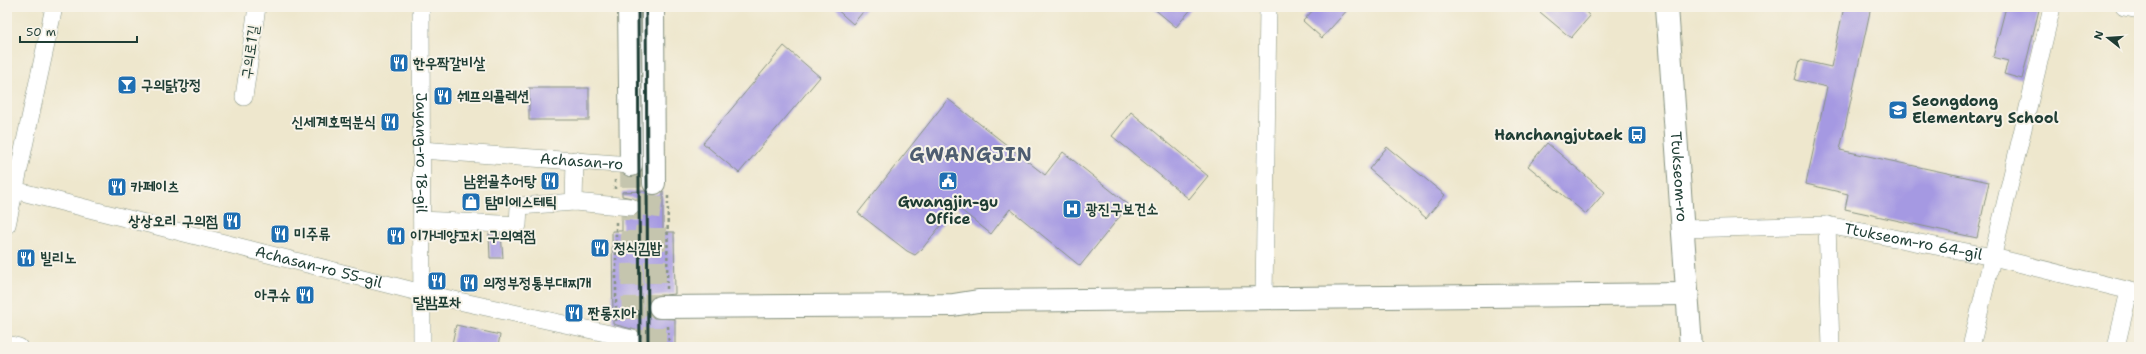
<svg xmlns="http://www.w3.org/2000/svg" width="2146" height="354" font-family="'Shantell Sans','Poor Story',sans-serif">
  <rect width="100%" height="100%" fill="#f7f3e8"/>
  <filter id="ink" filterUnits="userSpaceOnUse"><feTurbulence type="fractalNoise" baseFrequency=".025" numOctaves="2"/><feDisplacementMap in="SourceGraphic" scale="8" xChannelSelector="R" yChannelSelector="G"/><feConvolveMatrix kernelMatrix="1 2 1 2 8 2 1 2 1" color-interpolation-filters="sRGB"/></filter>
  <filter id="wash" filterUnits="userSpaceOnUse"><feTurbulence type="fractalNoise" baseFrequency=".012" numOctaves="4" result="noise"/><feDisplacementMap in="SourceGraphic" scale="16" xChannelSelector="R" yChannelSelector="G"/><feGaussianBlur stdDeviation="0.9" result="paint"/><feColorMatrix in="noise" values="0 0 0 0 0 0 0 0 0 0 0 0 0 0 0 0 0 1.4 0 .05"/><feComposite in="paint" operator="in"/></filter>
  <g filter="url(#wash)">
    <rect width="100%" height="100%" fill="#eee7cd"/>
    <g id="blocks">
      <!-- building -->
      <g fill="#a599e2">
        <polygon points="834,7 867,7 853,24"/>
        <polygon points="1152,7 1193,7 1176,27"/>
        <polygon points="1316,7 1350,7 1322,38 1303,21"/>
        <polygon points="1534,7 1580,7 1590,16 1571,38"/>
        <polygon points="1844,7 1871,7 1840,150 1989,182 1977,238 1845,209 1848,194 1806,184 1827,87 1795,80 1800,60 1831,67"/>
        <polygon points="2006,7 2028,7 2039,10 2022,79 2004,74 2008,61 1993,57"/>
        <polygon points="784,46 820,77 739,173 703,143"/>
        <rect x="529" y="88" width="60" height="32"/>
        <polygon points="948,99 1045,175 1063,152 1129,205 1080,266 1010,209 991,234 956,206 922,249 915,255 907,251 858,213"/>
        <polygon points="1131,112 1208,176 1189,199 1112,136"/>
        <polygon points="1547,143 1605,192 1586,214 1528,166"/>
        <polygon points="1387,147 1445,195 1426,218 1369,169"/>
        <polygon points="645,191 654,195 663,191 663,232 674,232 675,294 654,296 649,301 648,307 649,314 654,318 675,319 675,347 639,347 643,341 639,331 613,324 612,231 622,231 622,216 635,216 641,208 637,199 622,196 622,192"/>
        <polygon points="489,234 501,234 503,258 490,258"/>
        <polygon points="456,325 500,335 498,347 465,347 452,344"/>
      </g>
    </g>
  </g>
  <g filter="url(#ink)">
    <use href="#blocks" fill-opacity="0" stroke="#869280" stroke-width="1"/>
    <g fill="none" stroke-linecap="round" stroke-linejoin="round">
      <!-- secondary-tunnel -->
      <g stroke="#c5c5ae" stroke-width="22" stroke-dasharray="22 11" stroke-linecap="butt">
        <polyline points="631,165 633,347"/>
        <polyline points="655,228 655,347"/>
        <polyline points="643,249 654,183"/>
      </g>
      <defs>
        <g id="street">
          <path id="s1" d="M421 7 422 347"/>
          <polyline points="2124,7 2139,10"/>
          <polyline points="244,97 257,7"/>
          <path id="s2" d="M421 150 631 165"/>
          <path id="s3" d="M7 185 14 190 422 293 633 339"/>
          <polyline points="574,202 575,160"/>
          <polyline points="422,220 518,225 519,206 574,202 631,207"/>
          <polyline points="7,225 54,7"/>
          <polyline points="1827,225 1831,347"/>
          <path id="s4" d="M1683 229 1827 225 1993 257 2139 293"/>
          <polyline points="1264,298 1268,7"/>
          <polyline points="7,344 19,347"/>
          <polyline points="1971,347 2052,7"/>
          <polyline points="2116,347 2129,291"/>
        </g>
        <g id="secondary">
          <polyline points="629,7 631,165"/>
          <polyline points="653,7 654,183"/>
          <path id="s5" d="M1667 7 1691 347"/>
          <polyline points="660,307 953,305 978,301 1687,294"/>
        </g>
      </defs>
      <!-- street casing -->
      <use href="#street" stroke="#869280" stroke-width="18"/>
      <!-- secondary casing -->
      <use href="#secondary" stroke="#869280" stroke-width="24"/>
      <!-- path -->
      <g stroke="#869280" stroke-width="2.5" stroke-dasharray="3 3" stroke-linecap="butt">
        <polyline points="615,180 615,191"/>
        <polyline points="616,222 616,321"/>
        <polyline points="667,289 668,196"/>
        <polyline points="668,326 669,347"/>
      </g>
      <!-- street -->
      <use href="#street" stroke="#fff" stroke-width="17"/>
      <!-- secondary -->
      <use href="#secondary" stroke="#fff" stroke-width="22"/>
      <!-- rail -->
      <g stroke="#1f3d34" stroke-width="3">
        <polyline points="638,7 640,347"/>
        <polyline points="646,7 648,347"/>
      </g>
    </g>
  </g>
  <!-- icons -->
  <defs>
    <symbol id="restaurant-square" viewBox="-11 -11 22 22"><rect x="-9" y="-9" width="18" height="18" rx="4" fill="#1f6fb2" stroke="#f7f3e8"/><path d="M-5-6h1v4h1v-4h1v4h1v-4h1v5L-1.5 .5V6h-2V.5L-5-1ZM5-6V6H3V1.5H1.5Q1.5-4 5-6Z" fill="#fff"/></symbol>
    <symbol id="bar-square" viewBox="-11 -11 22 22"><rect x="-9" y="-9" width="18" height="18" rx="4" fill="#1f6fb2" stroke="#f7f3e8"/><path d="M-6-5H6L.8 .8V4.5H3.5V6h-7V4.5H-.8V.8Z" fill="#fff"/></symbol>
    <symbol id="school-square" viewBox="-11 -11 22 22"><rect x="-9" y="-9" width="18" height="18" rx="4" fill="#1f6fb2" stroke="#f7f3e8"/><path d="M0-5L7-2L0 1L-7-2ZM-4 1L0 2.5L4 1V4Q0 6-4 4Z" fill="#fff"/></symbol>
    <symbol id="bus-square" viewBox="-11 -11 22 22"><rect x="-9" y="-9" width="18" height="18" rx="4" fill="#1f6fb2" stroke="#f7f3e8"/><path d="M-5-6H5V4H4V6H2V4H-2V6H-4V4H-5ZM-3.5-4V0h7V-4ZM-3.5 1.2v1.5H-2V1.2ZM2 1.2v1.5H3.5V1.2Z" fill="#fff"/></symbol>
    <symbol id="civic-square" viewBox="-11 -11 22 22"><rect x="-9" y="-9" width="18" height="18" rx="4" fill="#1f6fb2" stroke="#f7f3e8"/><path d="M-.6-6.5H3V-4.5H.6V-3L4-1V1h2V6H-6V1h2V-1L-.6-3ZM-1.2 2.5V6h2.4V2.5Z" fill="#fff"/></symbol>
    <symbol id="shop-square" viewBox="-11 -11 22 22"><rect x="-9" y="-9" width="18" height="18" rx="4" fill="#1f6fb2" stroke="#f7f3e8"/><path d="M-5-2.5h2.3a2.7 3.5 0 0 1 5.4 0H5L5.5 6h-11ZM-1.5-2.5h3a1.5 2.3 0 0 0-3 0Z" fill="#fff"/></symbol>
    <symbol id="hospital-square" viewBox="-11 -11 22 22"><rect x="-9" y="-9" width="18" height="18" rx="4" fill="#1f6fb2" stroke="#f7f3e8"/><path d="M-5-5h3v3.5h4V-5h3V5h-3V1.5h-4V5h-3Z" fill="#fff"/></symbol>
  </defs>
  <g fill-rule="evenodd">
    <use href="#restaurant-square" x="388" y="52" width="22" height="22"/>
    <use href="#bar-square" x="116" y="74" width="22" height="22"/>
    <use href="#restaurant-square" x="432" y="85" width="22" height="22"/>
    <use href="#school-square" x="1887" y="99" width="22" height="22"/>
    <use href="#restaurant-square" x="379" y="111" width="22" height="22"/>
    <use href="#bus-square" x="1626" y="124" width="22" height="22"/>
    <use href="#restaurant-square" x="539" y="170" width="22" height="22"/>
    <use href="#civic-square" x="937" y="170" width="22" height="22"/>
    <use href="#restaurant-square" x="106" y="176" width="22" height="22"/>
    <use href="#shop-square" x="460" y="191" width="22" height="22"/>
    <use href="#hospital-square" x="1061" y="198" width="22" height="22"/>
    <use href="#restaurant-square" x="221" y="210" width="22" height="22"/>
    <use href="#restaurant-square" x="269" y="223" width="22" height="22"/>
    <use href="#restaurant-square" x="385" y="225" width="22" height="22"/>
    <use href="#restaurant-square" x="589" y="237" width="22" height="22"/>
    <use href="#restaurant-square" x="15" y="247" width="22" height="22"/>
    <use href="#restaurant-square" x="426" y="270" width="22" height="22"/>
    <use href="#restaurant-square" x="458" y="272" width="22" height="22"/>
    <use href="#restaurant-square" x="294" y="284" width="22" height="22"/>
    <use href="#restaurant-square" x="563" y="302" width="22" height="22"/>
  </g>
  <g text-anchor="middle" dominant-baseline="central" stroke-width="4" stroke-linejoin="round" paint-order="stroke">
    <!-- street labels -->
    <g font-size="15" fill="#1f3d34" stroke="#f7f3e8">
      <text transform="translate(250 52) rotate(-82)">구의로1길</text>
      <text stroke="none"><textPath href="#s1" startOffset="146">Jayang-ro 18-gil</textPath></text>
      <text stroke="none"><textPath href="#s2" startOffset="161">Achasan-ro</textPath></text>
      <text stroke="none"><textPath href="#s5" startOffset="170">Ttukseom-ro</textPath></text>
      <text stroke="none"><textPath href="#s4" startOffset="232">Ttukseom-ro 64-gil</textPath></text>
      <text stroke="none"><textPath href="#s3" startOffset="323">Achasan-ro 55-gil</textPath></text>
    </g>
    <!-- poi labels -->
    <g font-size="15" font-weight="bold" fill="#1f3d34" stroke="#f7f3e8" text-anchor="start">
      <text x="413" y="63">한우짝갈비살</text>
      <text x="141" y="85">구의닭강정</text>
      <text x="457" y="96">쉐프의콜렉션</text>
      <text x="1912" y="101">Seongdong<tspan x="1912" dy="17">Elementary School</tspan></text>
      <text x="376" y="122" text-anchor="end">신세계호떡분식</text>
      <text x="1623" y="135" text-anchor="end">Hanchangjutaek</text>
      <text x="536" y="181" text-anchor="end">남원골추어탕</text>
      <text x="131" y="187">카페이츠</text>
      <text x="485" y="202">탐미에스테틱</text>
      <text x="948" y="202" text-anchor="middle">Gwangjin-gu<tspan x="948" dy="17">Office</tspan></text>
      <text x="1086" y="209">광진구보건소</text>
      <text x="218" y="221" text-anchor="end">상상오리 구의점</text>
      <text x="294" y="234">미주류</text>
      <text x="410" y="236">이가네양꼬치 구의역점</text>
      <text x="614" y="248">정식김밥</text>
      <text x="40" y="258">빌리노</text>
      <text x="483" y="283">의정부정통부대찌개</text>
      <text x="291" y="295" text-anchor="end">아쿠슈</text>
      <text x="437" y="302" text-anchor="middle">달밤포차</text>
      <text x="588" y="313">짠롱지아</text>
    </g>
    <!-- district labels -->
    <g font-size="19" font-weight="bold" letter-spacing="1" fill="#4e5d71" stroke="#f7f3e8">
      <text x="971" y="154">GWANGJIN</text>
    </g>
  </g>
  <!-- margin -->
  <rect width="2146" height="354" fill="none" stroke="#f7f3e8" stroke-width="24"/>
  <!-- north arrow -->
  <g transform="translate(2108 38) rotate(287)" stroke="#f7f3e8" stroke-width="3" paint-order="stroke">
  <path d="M0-3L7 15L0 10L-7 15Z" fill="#1f3d34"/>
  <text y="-6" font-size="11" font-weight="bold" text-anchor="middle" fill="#1f3d34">N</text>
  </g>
  <!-- scale -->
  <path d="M20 36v6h117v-6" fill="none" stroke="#1f3d34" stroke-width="2"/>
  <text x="26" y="36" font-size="12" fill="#1f3d34" stroke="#f7f3e8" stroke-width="3" paint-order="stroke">50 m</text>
</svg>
